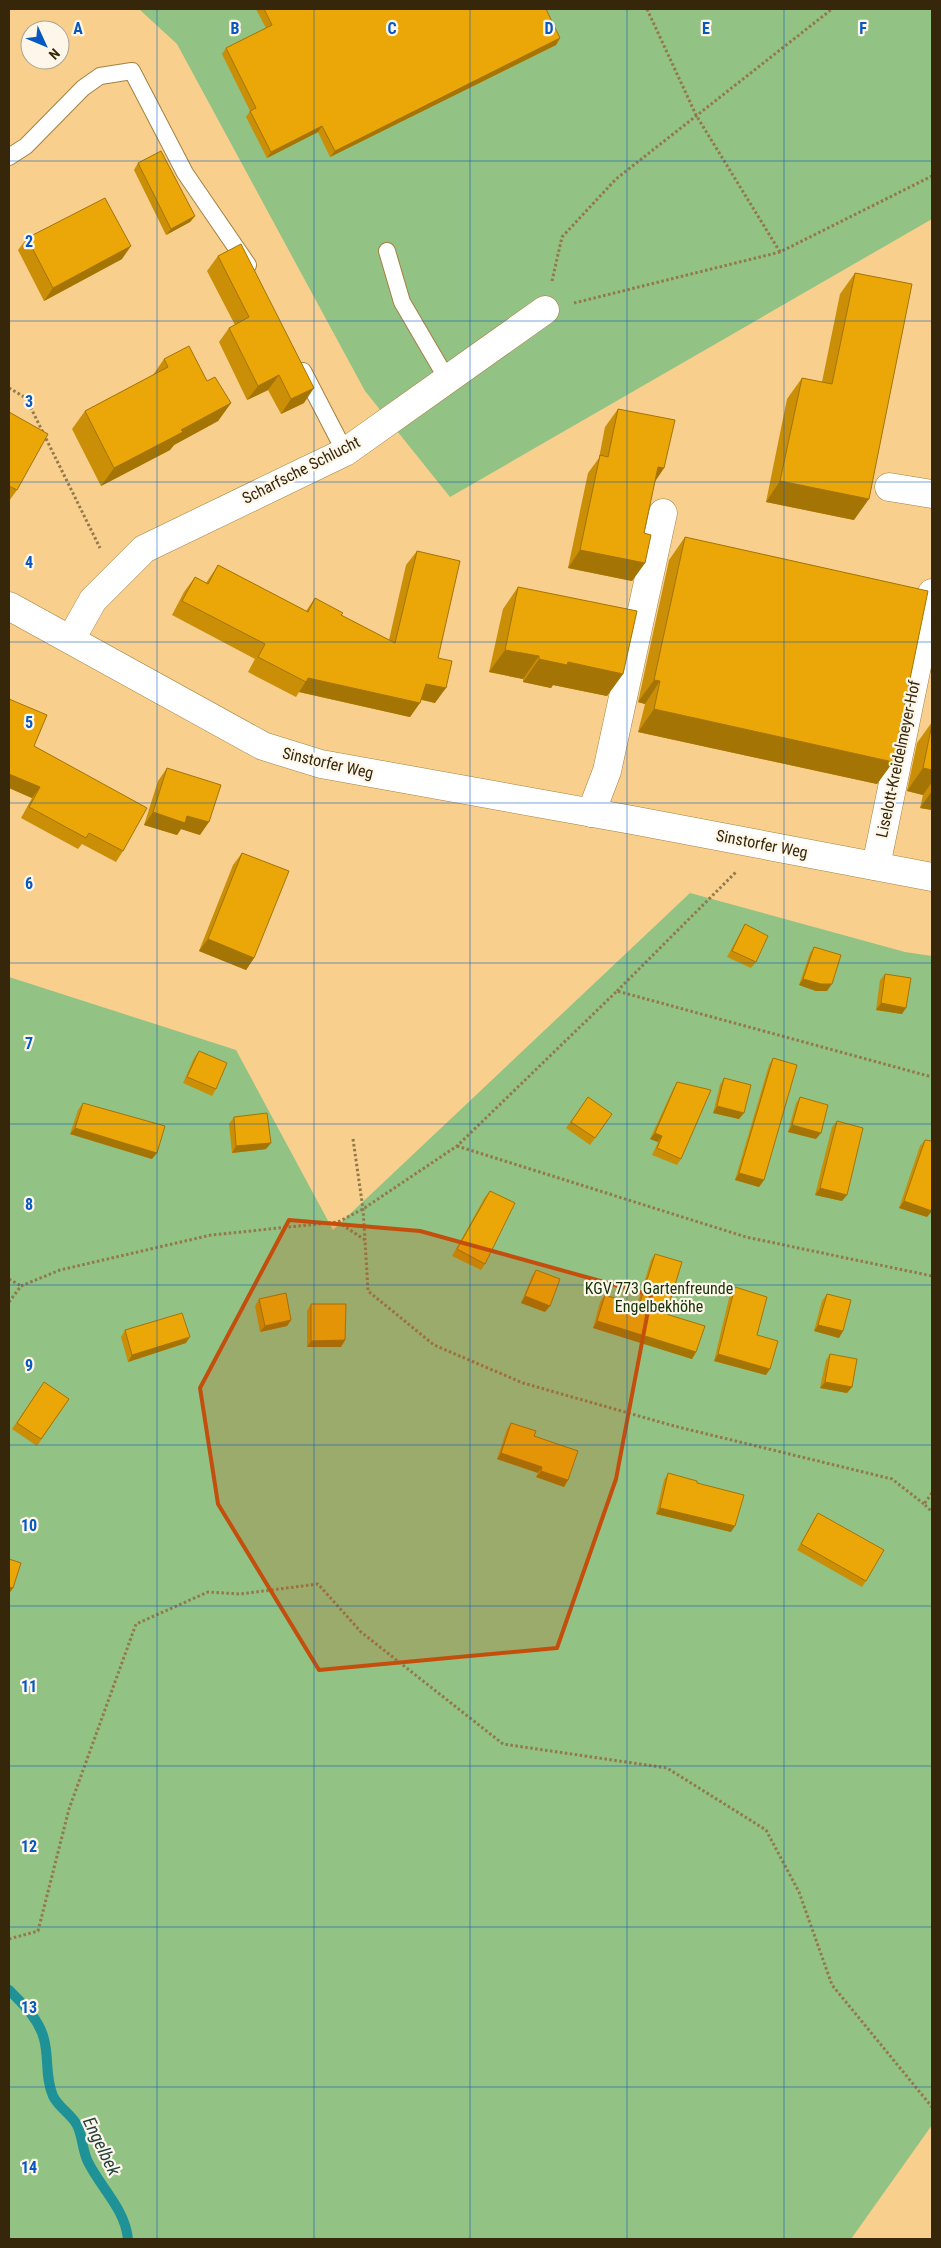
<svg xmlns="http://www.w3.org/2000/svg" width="941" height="2248" font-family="'Roboto Condensed',sans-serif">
  <rect width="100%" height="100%" fill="#f8cf8d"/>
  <!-- green -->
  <g fill="#92c284">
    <polygon points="139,9 932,9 932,219 450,497 365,391 177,44"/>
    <polygon points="690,893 905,952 932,956 932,2125 851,2239 9,2239 9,977 236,1050 333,1230"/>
  </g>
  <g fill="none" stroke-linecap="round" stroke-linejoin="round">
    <!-- stream -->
    <path stroke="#1e9296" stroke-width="10" d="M9 1990C23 2004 39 2019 44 2039 49 2057 45 2078 53 2096 59 2108 71 2114 77 2125 83 2137 82 2150 88 2162 101 2188 125 2209 128 2239"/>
    <defs>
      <g id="service">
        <polyline points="9,157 26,146 83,88 100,76 132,71 185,173 248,265"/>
        <polyline points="387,251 402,302 447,379"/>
        <polyline points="303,371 345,452"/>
      </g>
      <g id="minor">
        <polyline points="889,487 932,494"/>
        <polyline points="71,639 93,600 144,549 345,452 545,310"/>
        <polyline points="591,813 607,771 663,513"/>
        <polyline points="876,866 932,593"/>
      </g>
      <polyline id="tertiary" points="9,606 263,746 321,764 632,820 932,877"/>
    </defs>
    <!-- service casing -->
    <use href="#service" stroke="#a68040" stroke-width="18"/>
    <!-- minor casing -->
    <use href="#minor" stroke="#a68040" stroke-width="29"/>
    <!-- tertiary casing -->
    <use href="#tertiary" stroke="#a68040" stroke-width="29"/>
    <!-- path -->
    <g stroke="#93784a" stroke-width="3" stroke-dasharray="2.5 2.5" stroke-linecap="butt">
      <polyline points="647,9 696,115 780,252"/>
      <polyline points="552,281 562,237 616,179 832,9"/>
      <polyline points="574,303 780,252 932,176"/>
      <polyline points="9,388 26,398 100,548"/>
      <polyline points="617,991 736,872"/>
      <polyline points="353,1139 363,1209 365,1239"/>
      <polyline points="457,1146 746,1237 932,1276"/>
      <polyline points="338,1222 365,1240 368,1291 434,1345 523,1383 674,1426 892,1479 924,1504"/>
      <polyline points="9,1279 21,1286"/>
      <polyline points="9,1302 21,1286 60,1270 211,1235 338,1222 363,1209 457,1146 617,991 932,1077"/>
      <polyline points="932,1493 924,1504 932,1512"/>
      <polyline points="9,1939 38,1931 69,1809 136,1624 208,1592 240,1594 318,1584 361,1632 503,1744 667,1768 766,1830 799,1892 832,1985 932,2107"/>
    </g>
    <!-- service -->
    <use href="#service" stroke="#fff" stroke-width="16"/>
    <!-- minor -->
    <use href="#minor" stroke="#fff" stroke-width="28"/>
    <!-- tertiary -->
    <use href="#tertiary" stroke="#fff" stroke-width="28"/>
  </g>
  <!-- wall -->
  <g fill="#ca8f06">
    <polygon points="256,9 546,9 560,38 556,45 330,157 318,132 267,158 246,117 250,111 222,54 226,48 266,28"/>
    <polygon points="138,163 195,216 190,222 166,235 134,170"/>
    <polygon points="27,238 122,259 44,301 18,250"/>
    <polygon points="218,256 304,403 281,414 268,390 247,400 219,342 229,328 235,325 207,271"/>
    <polygon points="855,273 854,520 766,502 787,399 802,378 822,382 840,294"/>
    <polygon points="164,359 207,381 231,403 218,421 174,445 170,450 101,486 72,429 85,411 153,375"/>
    <polygon points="618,409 664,468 655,481 644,533 645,563 632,581 568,568 588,473 599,458 605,427"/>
    <polygon points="9,412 17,490 9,501"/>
    <polygon points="685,537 893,762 877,784 638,732 645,704 638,702 669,560"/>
    <polygon points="417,551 438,658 435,703 421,700 410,717 299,692 296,697 248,672 255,659 172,615 184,592 195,577 206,583 218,565 306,611 315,598 341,615 389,640 406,565"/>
    <polygon points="518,587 623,674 607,696 553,685 551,688 523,682 523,679 489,672 503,609"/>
    <polygon points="9,699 34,746 123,851 116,862 82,844 78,849 21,818 32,798 9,788"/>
    <polygon points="932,722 932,810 920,808 923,795 907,791 917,743"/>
    <polygon points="167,768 200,835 181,829 177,835 144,825 158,781"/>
    <polygon points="242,853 254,958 246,970 199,951 233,865"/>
    <polygon points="745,924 756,962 751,968 727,957 741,931"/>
    <polygon points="814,947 827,991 816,991 799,985 810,953"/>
    <polygon points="885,974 902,1014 876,1010 880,980"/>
    <polygon points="199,1051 216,1089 212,1096 183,1083 194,1058"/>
    <polygon points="773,1058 764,1180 759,1187 735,1180 769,1065"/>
    <polygon points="724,1078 739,1119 713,1113 720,1085"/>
    <polygon points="677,1082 681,1159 677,1165 652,1155 658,1142 650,1139 673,1089"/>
    <polygon points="588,1097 612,1114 590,1145 566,1128"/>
    <polygon points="800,1097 816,1139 788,1132 796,1103"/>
    <polygon points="83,1103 152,1159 70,1134 78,1110"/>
    <polygon points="234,1117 266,1149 232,1153 229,1124"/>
    <polygon points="837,1121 842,1201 815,1195 832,1127"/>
    <polygon points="925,1140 927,1217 899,1208 920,1146"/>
    <polygon points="490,1191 485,1264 481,1270 452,1256 485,1197"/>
    <polygon points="655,1254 666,1314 696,1352 692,1359 593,1328 600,1302 605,1295 637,1305 651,1260"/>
    <polygon points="536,1270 545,1312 521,1303 532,1276"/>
    <polygon points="735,1287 757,1335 766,1375 714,1361 730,1294"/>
    <polygon points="827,1294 843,1331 839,1338 814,1331 822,1301"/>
    <polygon points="259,1299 291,1320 287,1326 260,1332 255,1306"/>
    <polygon points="311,1304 345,1340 341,1347 307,1347 307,1311"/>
    <polygon points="125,1330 186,1343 128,1362 121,1337"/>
    <polygon points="830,1354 852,1387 847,1393 820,1388 826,1360"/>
    <polygon points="44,1382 69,1399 37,1446 12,1429"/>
    <polygon points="511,1423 534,1436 568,1480 564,1487 536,1477 538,1473 497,1459 507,1429"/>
    <polygon points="668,1473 697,1483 731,1532 656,1514 664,1480"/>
    <polygon points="818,1513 866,1581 862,1587 797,1550 814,1519"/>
  </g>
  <!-- shaded-wall -->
  <g fill="#a47405">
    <polygon points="560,38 556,45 330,157 335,151"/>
    <polygon points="322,126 318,132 267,158 271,152"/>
    <polygon points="195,216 190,222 166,235 171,229"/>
    <polygon points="131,246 122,259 44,301 53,288"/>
    <polygon points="279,375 268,390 247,400 258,386"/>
    <polygon points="314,388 304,403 281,414 291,399"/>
    <polygon points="231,403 218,421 174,445 170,450 101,486 114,468 181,430"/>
    <polygon points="658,467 664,468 652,486"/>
    <polygon points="780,481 869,499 854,520 766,502"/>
    <polygon points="580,550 645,563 632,581 568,568"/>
    <polygon points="505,650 539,656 523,679 489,672"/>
    <polygon points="539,659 568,662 623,674 607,696 553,685 551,688 523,682"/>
    <polygon points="308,678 420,703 410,717 299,692"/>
    <polygon points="654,680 660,681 645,704 638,702"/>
    <polygon points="426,684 446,688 435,703 416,698"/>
    <polygon points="654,709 893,762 877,784 638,732"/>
    <polygon points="923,768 932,770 932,782 923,795 907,791"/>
    <polygon points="9,774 40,787 32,798 9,788"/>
    <polygon points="932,791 932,810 920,808"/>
    <polygon points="153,812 187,816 209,822 200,835 181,829 177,835 144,825"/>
    <polygon points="208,939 254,958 246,970 199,951"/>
    <polygon points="803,979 832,984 827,991 816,991 799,985"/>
    <polygon points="881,1003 906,1008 902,1014 876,1010"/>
    <polygon points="717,1106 744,1113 739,1119 713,1113"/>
    <polygon points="792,1125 821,1133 816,1139 788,1132"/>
    <polygon points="75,1128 157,1153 152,1159 70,1134"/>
    <polygon points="655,1133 662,1136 658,1142 650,1139"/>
    <polygon points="271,1143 266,1149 232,1153 236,1146"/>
    <polygon points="739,1173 764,1180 759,1187 735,1180"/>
    <polygon points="820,1188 847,1195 842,1201 815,1195"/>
    <polygon points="904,1201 932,1211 927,1217 899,1208"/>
    <polygon points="525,1296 550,1306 545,1312 521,1303"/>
    <polygon points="291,1320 287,1326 260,1332 265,1326"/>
    <polygon points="597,1321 696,1352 692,1359 593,1328"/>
    <polygon points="818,1325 843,1331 839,1338 814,1331"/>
    <polygon points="190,1337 186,1343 128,1362 132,1355"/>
    <polygon points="345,1340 341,1347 307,1347 311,1341"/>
    <polygon points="718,1354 770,1369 766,1375 714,1361"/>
    <polygon points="825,1382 852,1387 847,1393 820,1388"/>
    <polygon points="501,1453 542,1467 538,1473 497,1459"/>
    <polygon points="541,1471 568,1480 564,1487 536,1477"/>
    <polygon points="660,1508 735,1526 731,1532 656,1514"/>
    <polygon points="9,1587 13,1588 9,1594"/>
  </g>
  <!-- building -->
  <g fill="#eba607" stroke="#a47405">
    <polygon points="264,9 546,9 560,38 335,151 322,126 271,152 250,111 256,108 226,48 272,25"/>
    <polygon points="161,151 195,216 171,229 138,163"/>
    <polygon points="105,198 131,246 53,288 27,238"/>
    <polygon points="241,244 314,388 291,399 279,375 258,386 229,328 249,317 218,256"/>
    <polygon points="855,273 912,284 869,499 780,481 802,378 832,384"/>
    <polygon points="189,346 207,381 215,377 231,403 181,430 183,432 114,468 85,411 168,367 164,359"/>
    <polygon points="618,409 675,420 664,468 658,467 644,533 651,535 645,563 580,550 600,455 608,457"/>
    <polygon points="9,412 48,434 17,490 9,486"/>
    <polygon points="685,537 928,591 893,762 654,709 660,681 654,680"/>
    <polygon points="417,551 460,561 438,658 452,661 446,688 426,684 420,703 308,678 306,682 258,657 265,644 182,601 195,577 208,584 218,565 308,612 315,598 343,613 341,615 395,643"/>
    <polygon points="518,587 637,611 623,674 568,662 567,665 539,659 539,656 505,650"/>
    <polygon points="9,699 47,715 34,746 147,808 123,851 89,833 86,838 29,807 40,787 9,774"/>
    <polygon points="932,724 932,770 923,768"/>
    <polygon points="167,768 221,785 209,822 187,816 185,823 153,812"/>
    <polygon points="242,853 289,871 254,958 208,939"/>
    <polygon points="745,924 768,936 756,962 732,951"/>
    <polygon points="814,947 841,955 832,984 821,984 803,979"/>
    <polygon points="885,974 911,978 906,1008 881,1003"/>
    <polygon points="199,1051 227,1063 216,1089 187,1077"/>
    <polygon points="773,1058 797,1065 764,1180 739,1173"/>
    <polygon points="724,1078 751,1085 744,1113 717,1106"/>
    <polygon points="677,1082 711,1090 681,1159 657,1148 662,1136 655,1133"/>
    <polygon points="588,1097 612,1114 595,1138 571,1122"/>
    <polygon points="800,1097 828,1105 821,1133 792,1125"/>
    <polygon points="83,1103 165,1126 157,1153 75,1128"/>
    <polygon points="267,1113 271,1143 236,1146 234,1117"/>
    <polygon points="837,1121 863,1128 847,1195 820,1188"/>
    <polygon points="925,1140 932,1141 932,1211 904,1201"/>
    <polygon points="490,1191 515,1203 485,1264 457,1249"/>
    <polygon points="655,1254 682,1262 666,1314 705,1326 696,1352 597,1321 605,1295 639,1306"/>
    <polygon points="536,1270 560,1279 550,1306 525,1296"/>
    <polygon points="735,1287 767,1297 757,1335 778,1341 770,1369 718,1354"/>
    <polygon points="286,1293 291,1320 265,1326 259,1299"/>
    <polygon points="827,1294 851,1300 843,1331 818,1325"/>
    <polygon points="311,1304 346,1304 345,1340 311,1341"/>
    <polygon points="182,1313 190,1337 132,1355 125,1330"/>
    <polygon points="830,1354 857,1359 852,1387 825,1382"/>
    <polygon points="44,1382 69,1399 41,1439 17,1423"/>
    <polygon points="511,1423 536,1431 534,1436 578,1451 568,1480 541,1471 542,1467 501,1453"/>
    <polygon points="668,1473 697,1481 697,1483 744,1495 735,1526 660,1508"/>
    <polygon points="818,1513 884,1550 866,1581 801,1544"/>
    <polygon points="9,1559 21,1563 13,1588 9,1587"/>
  </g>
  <!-- marked area -->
  <path fill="#c44f0c" fill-opacity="0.2" stroke="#c44f0c" stroke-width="4" stroke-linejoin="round" d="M289 1220 420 1231 651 1295 616 1479 557 1648 319 1670 218 1504 200 1388Z"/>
  <!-- grid -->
  <path fill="none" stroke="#0758c2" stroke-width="1" stroke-opacity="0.55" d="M157 9V2239M314 9V2239M470 9V2239M627 9V2239M784 9V2239M9 161H932M9 321H932M9 482H932M9 642H932M9 803H932M9 963H932M9 1124H932M9 1285H932M9 1445H932M9 1606H932M9 1766H932M9 1927H932M9 2087H932"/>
  <g text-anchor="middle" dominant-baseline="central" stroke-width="4.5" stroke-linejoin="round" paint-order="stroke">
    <!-- street labels -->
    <g font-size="16" fill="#36270b" stroke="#fef6e9">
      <text transform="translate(301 470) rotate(-27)">Scharfsche Schlucht</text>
      <text transform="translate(898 759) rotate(-78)">Liselott-Kreidelmeyer-Hof</text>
      <text transform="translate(328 763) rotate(13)">Sinstorfer Weg</text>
      <text transform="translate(762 844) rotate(11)">Sinstorfer Weg</text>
    </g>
    <!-- park labels -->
    <g font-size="16" fill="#133208" stroke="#fef6e9">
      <text x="659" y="1288">KGV 773 Gartenfreunde<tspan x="659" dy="18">Engelbekhöhe</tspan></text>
    </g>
    <!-- water labels -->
    <g font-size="18" font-style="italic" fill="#224244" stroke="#fef6e9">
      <text transform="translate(102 2146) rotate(64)">Engelbek</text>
    </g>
  </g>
  <g font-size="16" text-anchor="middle" font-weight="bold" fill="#0758c2" stroke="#fef6e9" stroke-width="4.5" stroke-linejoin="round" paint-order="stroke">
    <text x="78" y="34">A</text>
    <text x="235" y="34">B</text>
    <text x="392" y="34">C</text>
    <text x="549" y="34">D</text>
    <text x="706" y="34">E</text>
    <text x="863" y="34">F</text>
    <text x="29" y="247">2</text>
    <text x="29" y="407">3</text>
    <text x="29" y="568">4</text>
    <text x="29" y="728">5</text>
    <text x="29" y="889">6</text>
    <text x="29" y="1049">7</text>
    <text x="29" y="1210">8</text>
    <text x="29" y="1371">9</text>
    <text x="29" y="1531">10</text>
    <text x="29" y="1692">11</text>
    <text x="29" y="1852">12</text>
    <text x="29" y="2013">13</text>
    <text x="29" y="2173">14</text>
  </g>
  <!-- border -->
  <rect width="941" height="2248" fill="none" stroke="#36270b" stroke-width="20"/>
  <!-- north arrow -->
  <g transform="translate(45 45) rotate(134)"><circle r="24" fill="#fef6e9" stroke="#aea390"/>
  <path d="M0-4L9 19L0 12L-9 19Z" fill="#0758c2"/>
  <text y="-8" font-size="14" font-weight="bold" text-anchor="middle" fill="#36270b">N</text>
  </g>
</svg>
